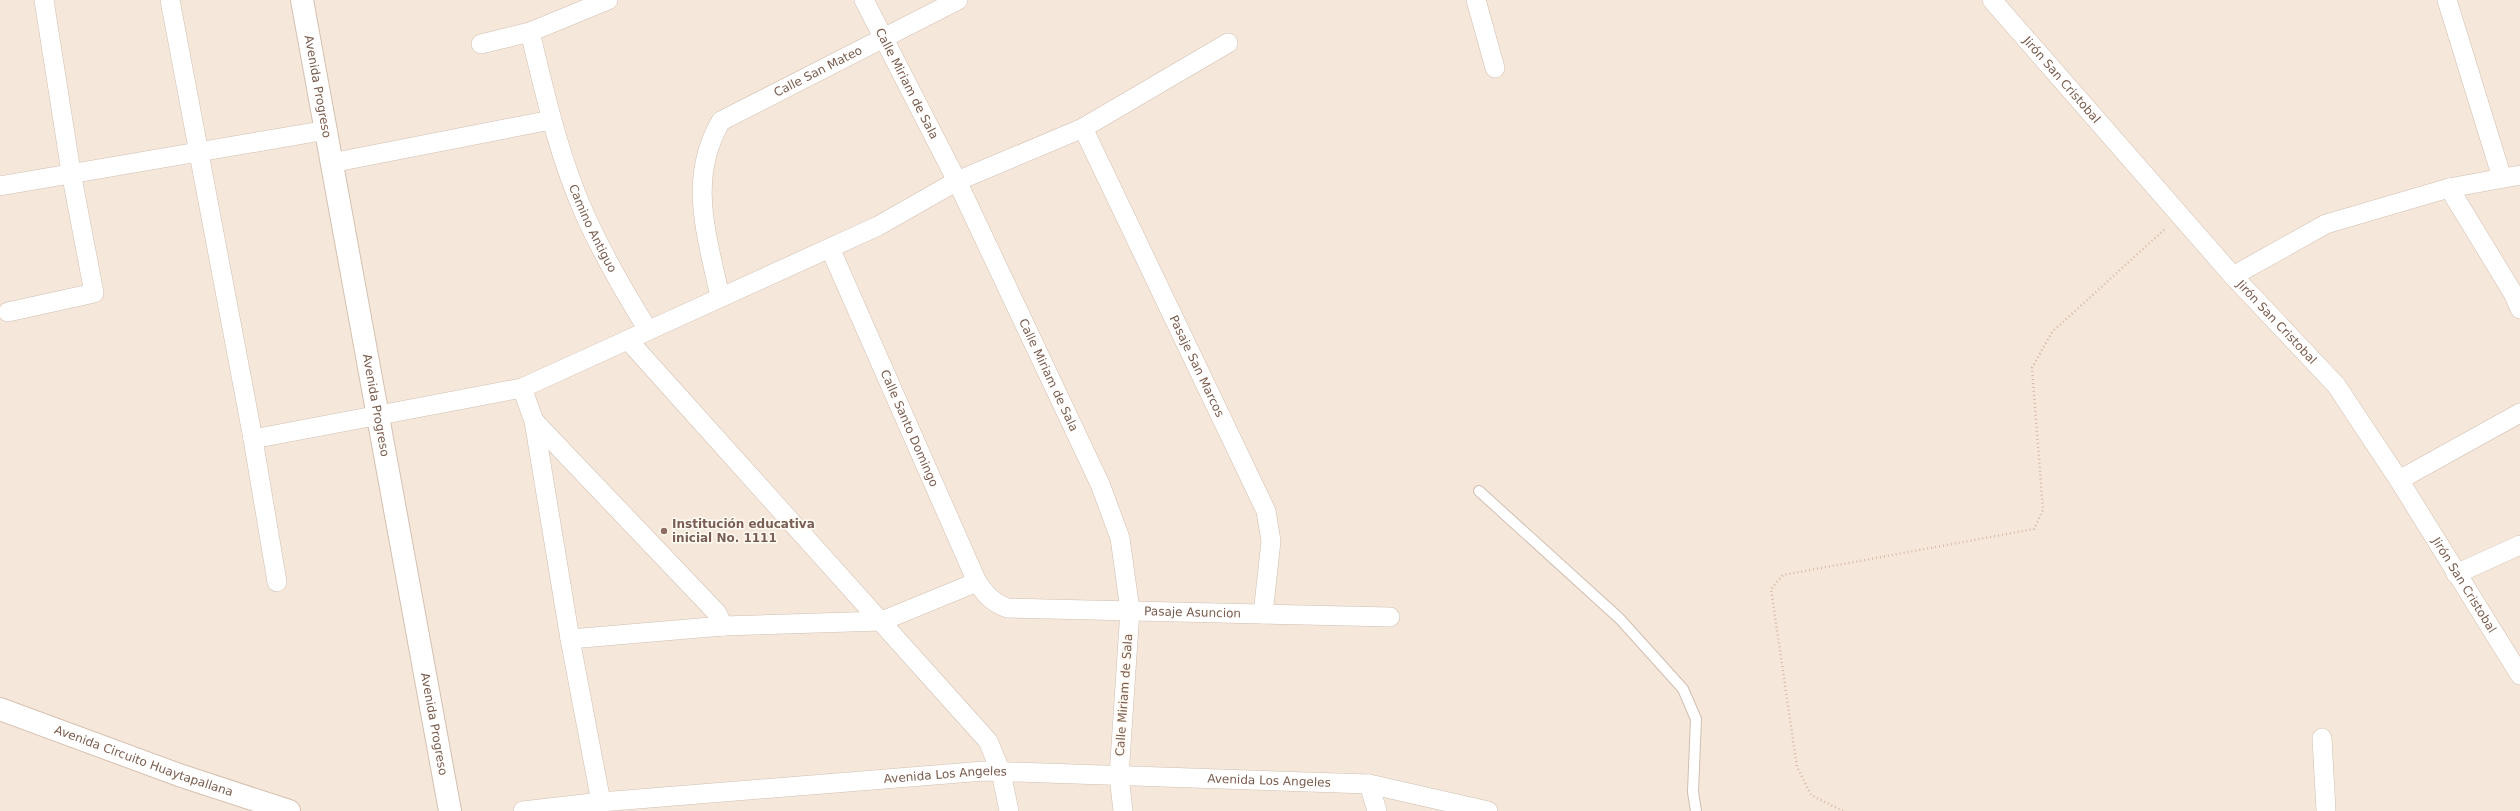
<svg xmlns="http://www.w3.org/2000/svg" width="2520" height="811" font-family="'DejaVu Sans',sans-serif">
  <rect width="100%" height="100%" fill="#fdf6ec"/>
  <!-- residential -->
  <rect fill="#f5e8da" x="0" y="0" width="2520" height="811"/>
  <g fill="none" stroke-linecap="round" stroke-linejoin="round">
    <defs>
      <polyline id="lane" points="1479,491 1620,619 1683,689 1696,719 1693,792 1696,811"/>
      <g id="street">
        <polyline points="170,0 253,439 277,582"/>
        <path id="s1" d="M608 0 530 32C545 94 559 157 585 215 603 255 625 293 648 330"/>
        <path id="s2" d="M864 0 957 181 1100 484 1120 538 1130 610 1119 776 1123 811"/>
        <polyline points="1476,0 1495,68"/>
        <path id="s3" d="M1992 0 2233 276 2336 385 2399 480 2520 675"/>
        <polyline points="2447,0 2502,178"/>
        <polyline points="481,44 530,32"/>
        <path id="s4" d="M1083 128 1266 511 1271 541 1263 614"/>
        <polyline points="331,163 551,120"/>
        <polyline points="0,186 327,130"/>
        <polyline points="2449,188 2513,293 2520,309"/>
        <path id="s5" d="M830 248 977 582C986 595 992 602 1007 608L1390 617"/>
        <polyline points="2233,276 2326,224 2449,188 2520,175"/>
        <path id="s6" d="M720 297C707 235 687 179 721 121L958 0"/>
        <polyline points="8,312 94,293 71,172 44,0"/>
        <polyline points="628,340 988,741 1001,772 1009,811"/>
        <polyline points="522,388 534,421 570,639 601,802"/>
        <polyline points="534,421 717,613 723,626"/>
        <polyline points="253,439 522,388 878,226 957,181 1083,128 1228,43"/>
        <polyline points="2399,480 2520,413"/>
        <polyline points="2456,574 2520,545"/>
        <polyline points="570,639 723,626 882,621 977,582"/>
        <polyline points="2322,738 2326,811"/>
        <polyline points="1369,784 1377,811"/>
        <path id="s7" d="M523 811 601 802 984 771 1369 784 1488 811"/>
      </g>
      <g id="secondary">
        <path id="s8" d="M302 0 450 811"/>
        <path id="s9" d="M0 709 179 775 289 811"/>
      </g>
    </defs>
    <!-- lane casing -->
    <use href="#lane" stroke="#d1beb0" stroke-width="12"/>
    <!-- street casing -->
    <use href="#street" stroke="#d1beb0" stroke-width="20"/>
    <!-- secondary casing -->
    <use href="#secondary" stroke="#d6c0b0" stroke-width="24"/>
    <!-- path -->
    <polyline stroke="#d9b8a5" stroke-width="2.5" stroke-dasharray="1 3" stroke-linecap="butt" points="1843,811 1811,795 1797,767 1771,589 1783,575 2034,529 2043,510 2032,368 2052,332 2166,228"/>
    <!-- lane -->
    <use href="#lane" stroke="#fff" stroke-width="10"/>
    <!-- street -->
    <use href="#street" stroke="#fff" stroke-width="19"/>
    <!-- secondary -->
    <use href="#secondary" stroke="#fff" stroke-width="22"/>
  </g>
  <!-- markers -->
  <circle fill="#8d6e63" stroke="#fffaf3" stroke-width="1.5" cx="664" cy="531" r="4"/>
  <g text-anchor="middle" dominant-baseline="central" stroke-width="3" stroke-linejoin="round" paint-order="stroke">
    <!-- street labels -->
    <g font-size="12" fill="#7a5c4d" stroke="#fffaf3">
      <text stroke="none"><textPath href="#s6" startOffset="290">Calle San Mateo</textPath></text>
      <text stroke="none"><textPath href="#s3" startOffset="106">Jirón San Cristobal</textPath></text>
      <text stroke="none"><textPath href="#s2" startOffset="94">Calle Miriam de Sala</textPath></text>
      <text stroke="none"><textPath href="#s8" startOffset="88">Avenida Progreso</textPath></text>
      <text stroke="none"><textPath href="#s1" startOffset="291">Camino Antiguo</textPath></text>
      <text stroke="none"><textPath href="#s3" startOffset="430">Jirón San Cristobal</textPath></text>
      <text stroke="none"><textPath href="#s4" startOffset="264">Pasaje San Marcos</textPath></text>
      <text stroke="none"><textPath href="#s2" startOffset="418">Calle Miriam de Sala</textPath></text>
      <text stroke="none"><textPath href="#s8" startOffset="412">Avenida Progreso</textPath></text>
      <text stroke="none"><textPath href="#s5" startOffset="197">Calle Santo Domingo</textPath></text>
      <text stroke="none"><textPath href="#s3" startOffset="754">Jirón San Cristobal</textPath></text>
      <text stroke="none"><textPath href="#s5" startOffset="591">Pasaje Asuncion</textPath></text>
      <text transform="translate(1124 695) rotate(-86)">Calle Miriam de Sala</text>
      <text stroke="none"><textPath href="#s8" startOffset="736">Avenida Progreso</textPath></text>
      <text stroke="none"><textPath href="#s9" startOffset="153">Avenida Circuito Huaytapallana</textPath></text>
      <text stroke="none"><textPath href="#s7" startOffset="424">Avenida Los Angeles</textPath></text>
      <text stroke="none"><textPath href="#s7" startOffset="748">Avenida Los Angeles</textPath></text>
    </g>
    <!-- education labels -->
    <g font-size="12" font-weight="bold" fill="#785e54" stroke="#fffaf3" text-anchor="start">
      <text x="672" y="524">Institución educativa<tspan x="672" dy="14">inicial No. 1111</tspan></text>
    </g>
  </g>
</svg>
